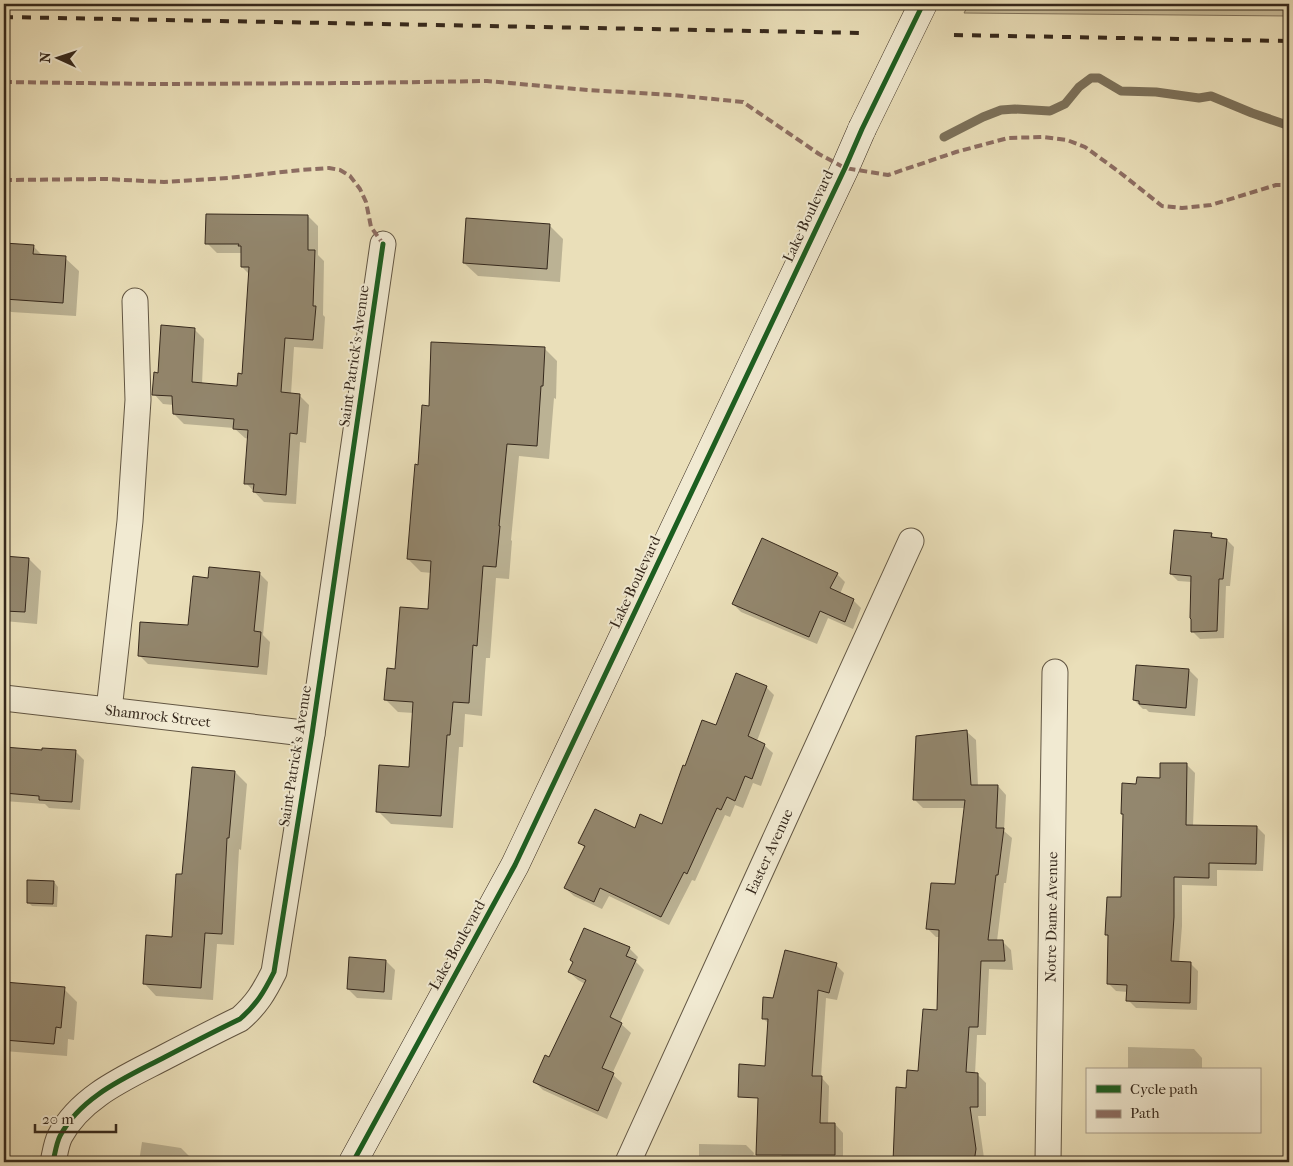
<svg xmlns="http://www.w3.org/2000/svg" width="1293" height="1166" font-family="'IM FELL French Canon',serif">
  <rect width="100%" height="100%" fill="#eadfb9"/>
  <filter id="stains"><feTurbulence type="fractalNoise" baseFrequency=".004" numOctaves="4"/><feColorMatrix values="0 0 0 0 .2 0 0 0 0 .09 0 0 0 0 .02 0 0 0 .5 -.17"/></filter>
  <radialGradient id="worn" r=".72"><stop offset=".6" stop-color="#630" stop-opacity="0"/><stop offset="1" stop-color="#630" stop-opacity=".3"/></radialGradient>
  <!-- green -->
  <polygon fill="#cbc09e" stroke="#80745d" points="969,4 1289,4 1289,16 964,13"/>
  <!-- shadow -->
  <g fill="#0003">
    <polygon points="308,216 318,226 318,255 324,261 323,315 325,317 323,349 294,347 291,394 299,395 309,405 306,443 300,442 296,504 264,502 246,483 249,439 245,438 234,428 184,424 174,414 174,405 163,404 154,394 159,374 194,329 204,339 202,384 238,387 243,375 250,275 242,267 242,253 217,253 207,243"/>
    <polygon points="549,225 563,239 560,282 478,276 464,263"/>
    <polygon points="4,244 33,246 43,256 65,258 79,271 76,316 11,312 4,305"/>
    <polygon points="544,348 557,361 556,399 554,398 549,459 519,456 511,540 512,541 509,579 496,578 490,658 486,658 482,716 465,714 463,747 459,747 453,828 391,824 378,811 410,769 414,713 398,712 385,699 396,670 429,611 432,573 421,572 408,559 419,466 430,407"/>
    <polygon points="1211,534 1215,539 1227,540 1234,547 1230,586 1226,586 1224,638 1200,639 1192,631 1192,582 1178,581 1171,574"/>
    <polygon points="4,554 7,557 29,559 41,571 37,624 4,621"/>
    <polygon points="259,573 268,582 263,635 270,642 267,675 148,664 139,655 189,626 209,579"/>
    <polygon points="837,574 845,582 840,594 853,600 861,608 853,629 828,618 817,644 741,612 733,604"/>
    <polygon points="1189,670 1198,679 1195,716 1149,712 1146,709 1143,709 1134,700"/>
    <polygon points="766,687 774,695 757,741 764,745 773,753 761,786 753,783 743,808 735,805 730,817 725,815 695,881 692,880 669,925 609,896 602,909 574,896 565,888 585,848 580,843 635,829 663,826 686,767 716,726"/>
    <polygon points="967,732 976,740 978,786 998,786 1006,795 1004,831 1012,838 1006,883 1004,883 997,941 1002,941 1011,950 1013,970 989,969 986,1035 977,1035 975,1074 977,1074 986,1083 986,1116 978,1116 984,1158 983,1162 894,1162 897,1088 907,1089 919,1072 938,1011 940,937 936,937 927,928 956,885 966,808 923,808 914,799"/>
    <polygon points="4,748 43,751 75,751 84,760 80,810 49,808 45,804 4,801"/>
    <polygon points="1187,765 1195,773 1193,826 1257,827 1265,835 1263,871 1217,870 1217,886 1182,885 1182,926 1179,963 1190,963 1198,971 1197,1010 1136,1008 1128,1000 1128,992 1116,991 1108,983 1109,937 1107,935 1122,898 1138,785 1161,779"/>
    <polygon points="235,772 247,784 241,850 239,849 234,945 217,944 213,1000 156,996 144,983 173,938"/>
    <polygon points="54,882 58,887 57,907 32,906 28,902"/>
    <polygon points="629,948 638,957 636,962 644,970 620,1023 631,1033 612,1074 622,1083 607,1119 543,1090 534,1081 549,1058 585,984 578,980 569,972"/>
    <polygon points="386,961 395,970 392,1000 357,998 348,989"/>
    <polygon points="836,965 844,973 837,1000 826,998 821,1077 829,1086 828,1124 835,1124 843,1133 843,1162 858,1162 788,1162 780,1154 767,1067 769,1024 763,1018 774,999"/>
    <polygon points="4,984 64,989 77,1002 74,1040 68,1039 67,1056 4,1051"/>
    <polygon points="1128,1047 1194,1049 1202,1058 1202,1070 1128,1070"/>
    <polygon points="142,1142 181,1148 190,1157 189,1162 139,1162"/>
    <polygon points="699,1144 746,1145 754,1153 752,1162 699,1162"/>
  </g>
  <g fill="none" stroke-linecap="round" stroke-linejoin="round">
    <!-- stream -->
    <polyline stroke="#7c715a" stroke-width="9" points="944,137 983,117 1001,110 1015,109 1050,111 1065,104 1079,87 1091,78 1099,78 1121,91 1156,92 1199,98 1211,96 1252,113 1284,124 1289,123"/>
  </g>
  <!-- building -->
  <g fill="#93876e" stroke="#35281c">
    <polygon points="206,214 308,215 308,250 315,250 313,306 316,306 313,340 285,338 281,392 300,394 297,434 290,433 286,495 253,492 254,484 244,484 248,430 233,429 234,419 173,414 172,396 152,395 154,372 158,373 161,325 195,328 192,382 237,386 238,373 242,374 249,267 241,267 241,246 238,246 239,244 205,244"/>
    <polygon points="466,218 550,224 547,269 463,263"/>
    <polygon points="4,243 34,245 33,254 66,256 63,303 4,299"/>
    <polygon points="431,342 545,347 543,386 541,386 537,446 507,444 499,526 500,526 496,567 483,566 477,646 473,645 469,703 453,702 450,735 447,735 441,816 376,812 379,765 409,767 413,702 384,700 387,668 395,669 400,607 428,609 431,561 407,559 415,464 418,465 422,405 429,406"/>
    <polygon points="1174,530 1212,533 1211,537 1227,539 1223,579 1219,579 1217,631 1191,632 1191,619 1190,618 1191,576 1170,574"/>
    <polygon points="762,538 838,573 830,588 854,599 845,622 820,611 809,637 732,604"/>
    <polygon points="4,556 29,558 25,612 4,611"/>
    <polygon points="209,567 260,572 254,631 261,632 258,667 138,656 140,622 188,625 193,576 208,578"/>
    <polygon points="1136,665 1189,669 1186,708 1139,704 1139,701 1133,700"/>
    <polygon points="736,673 767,686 748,736 765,744 752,779 745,776 735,801 727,797 721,810 717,808 687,874 684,872 661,917 600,888 594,902 564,888 585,846 578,843 595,809 635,828 640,814 662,824 683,765 685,766 702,720 716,725"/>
    <polygon points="967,730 971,785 998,785 996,828 1004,828 998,875 996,875 988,940 1003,940 1005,961 981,961 978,1027 969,1027 966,1072 978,1073 978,1107 970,1107 976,1149 974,1162 893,1162 896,1087 906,1088 907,1070 918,1071 923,1009 937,1010 939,930 926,929 931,883 955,884 965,800 913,800 916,736"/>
    <polygon points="4,747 42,750 42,748 76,750 72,802 39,800 39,796 4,793"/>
    <polygon points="1160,763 1187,763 1186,825 1257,826 1256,864 1209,863 1209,878 1174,877 1174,917 1171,961 1191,962 1190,1003 1126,1001 1127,985 1107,984 1108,935 1105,935 1107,897 1121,897 1123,814 1121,814 1122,783 1136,784 1137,777 1160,778"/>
    <polygon points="192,767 235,771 229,838 227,838 222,934 205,933 201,988 143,984 146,935 172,937 176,874 182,874"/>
    <polygon points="27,880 54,881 53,904 27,903"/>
    <polygon points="584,928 630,947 626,956 636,960 610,1017 622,1023 602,1068 614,1073 598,1111 533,1082 545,1055 549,1057 586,980 568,972 573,962 570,960"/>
    <polygon points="785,950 837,963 829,993 818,990 812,1076 822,1076 820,1123 835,1123 835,1155 756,1155 758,1098 738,1097 739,1064 765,1066 768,1019 762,1019 763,997 773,998"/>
    <polygon points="349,957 386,960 384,992 347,989"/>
    <polygon points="4,982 65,987 61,1028 56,1027 54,1044 4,1040"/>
  </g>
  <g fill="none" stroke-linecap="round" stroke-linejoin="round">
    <defs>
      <g id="minor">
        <path id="s1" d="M4 698 312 734"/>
        <polyline points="109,710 130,521 138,400 135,301"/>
        <path d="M53 1162C55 1154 56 1144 60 1136 81 1096 127 1077 165 1057 190 1044 215 1031 240 1019 257 1004 264 992 274 972L312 734 383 244"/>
        <path id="s2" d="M628 1162 911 541"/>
        <path id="s3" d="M1048 1162 1055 672"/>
      </g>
      <polyline id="secondary" points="353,1162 515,865 845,168 862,129"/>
    </defs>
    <!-- minor casing -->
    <use href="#minor" stroke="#625643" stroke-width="27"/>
    <!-- secondary casing -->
    <use href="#secondary" stroke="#35281c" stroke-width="29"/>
    <!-- minor -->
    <use href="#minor" stroke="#f1ead2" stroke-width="25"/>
    <!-- secondary -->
    <use href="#secondary" stroke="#f1ead2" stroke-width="28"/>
    <!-- rail -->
    <g stroke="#35281c" stroke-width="4" stroke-dasharray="9 9" stroke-linecap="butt">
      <polyline points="4,17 864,33"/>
      <polyline points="954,35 1289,41"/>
    </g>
    <defs>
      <polyline id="secondary-bridge" points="862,129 923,4"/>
    </defs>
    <!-- secondary-bridge casing -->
    <use href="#secondary-bridge" stroke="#35281c" stroke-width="29" stroke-linecap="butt"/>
    <!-- secondary-bridge -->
    <use href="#secondary-bridge" stroke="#f1ead2" stroke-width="28"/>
    <!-- quiet -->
    <g stroke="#8d6e63" stroke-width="4" stroke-dasharray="8 4" stroke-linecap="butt">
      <polyline points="4,82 155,84 358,83 487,81 588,90 673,95 743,102 819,154 845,168 888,175 956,152 1008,138 1043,137 1067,140 1085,147 1118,171 1162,206 1182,208 1211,205 1276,185 1289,185"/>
      <polyline points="4,180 107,179 164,182 228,178 301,170 329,168 340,170 350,176 360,189 366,202 371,227 383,244"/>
    </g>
    <defs>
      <g id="cycleway">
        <path d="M53 1162C55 1154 56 1144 60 1136 81 1096 127 1077 165 1057 190 1044 215 1031 240 1019 257 1004 264 992 274 972L312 734 383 244"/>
        <polyline points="353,1162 515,865 845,168 862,129 923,4"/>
      </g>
    </defs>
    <!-- cycleway casing -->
    <use href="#cycleway" stroke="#f1ead2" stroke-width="8"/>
    <!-- cycleway -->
    <use href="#cycleway" stroke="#1b5e20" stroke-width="5"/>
  </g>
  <g text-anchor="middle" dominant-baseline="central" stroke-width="4" stroke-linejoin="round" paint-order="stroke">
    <!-- street labels -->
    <g font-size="15" fill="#35281c" stroke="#f1ead2">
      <text transform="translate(808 216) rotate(-65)">Lake Boulevard</text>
      <text transform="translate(354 356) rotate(-82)">Saint Patrick's Avenue</text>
      <text transform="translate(635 582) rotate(-65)">Lake Boulevard</text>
      <text stroke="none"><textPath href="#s1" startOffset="155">Shamrock Street</textPath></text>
      <text transform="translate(295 756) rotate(-81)">Saint Patrick's Avenue</text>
      <text stroke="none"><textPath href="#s2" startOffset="341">Easter Avenue</textPath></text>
      <text stroke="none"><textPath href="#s3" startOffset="245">Notre Dame Avenue</textPath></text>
      <text transform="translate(457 945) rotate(-61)">Lake Boulevard</text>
    </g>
  </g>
  <!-- margin -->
  <rect width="1293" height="1166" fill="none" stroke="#eadfb9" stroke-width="20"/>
  <rect x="5" y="5" width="1283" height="1156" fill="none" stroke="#35281c" stroke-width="2.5"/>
  <rect x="10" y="10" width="1273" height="1146" fill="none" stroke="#35281c"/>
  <!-- legend -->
  <rect x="1086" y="1068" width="175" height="65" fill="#f1ead2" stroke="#a69c89"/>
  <rect x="1096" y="1085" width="25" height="8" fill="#1b5e20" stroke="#a69c89"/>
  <text x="1130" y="1094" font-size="15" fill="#35281c">Cycle path</text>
  <rect x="1096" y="1110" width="25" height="8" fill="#8d6e63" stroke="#a69c89"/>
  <text x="1130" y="1118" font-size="15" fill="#35281c">Path</text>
  <!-- north arrow -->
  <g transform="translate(58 58) rotate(273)" stroke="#f1ead2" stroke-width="4" paint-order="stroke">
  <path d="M0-4L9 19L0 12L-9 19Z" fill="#35281c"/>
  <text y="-8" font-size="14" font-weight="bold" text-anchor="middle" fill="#35281c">N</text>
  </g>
  <!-- scale -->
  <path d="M35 1124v8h81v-8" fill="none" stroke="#35281c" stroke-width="2.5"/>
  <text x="42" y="1124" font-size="15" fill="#35281c" stroke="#f1ead2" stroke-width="4" paint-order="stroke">20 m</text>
  <rect width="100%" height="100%" filter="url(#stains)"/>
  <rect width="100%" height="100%" fill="url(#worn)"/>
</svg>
